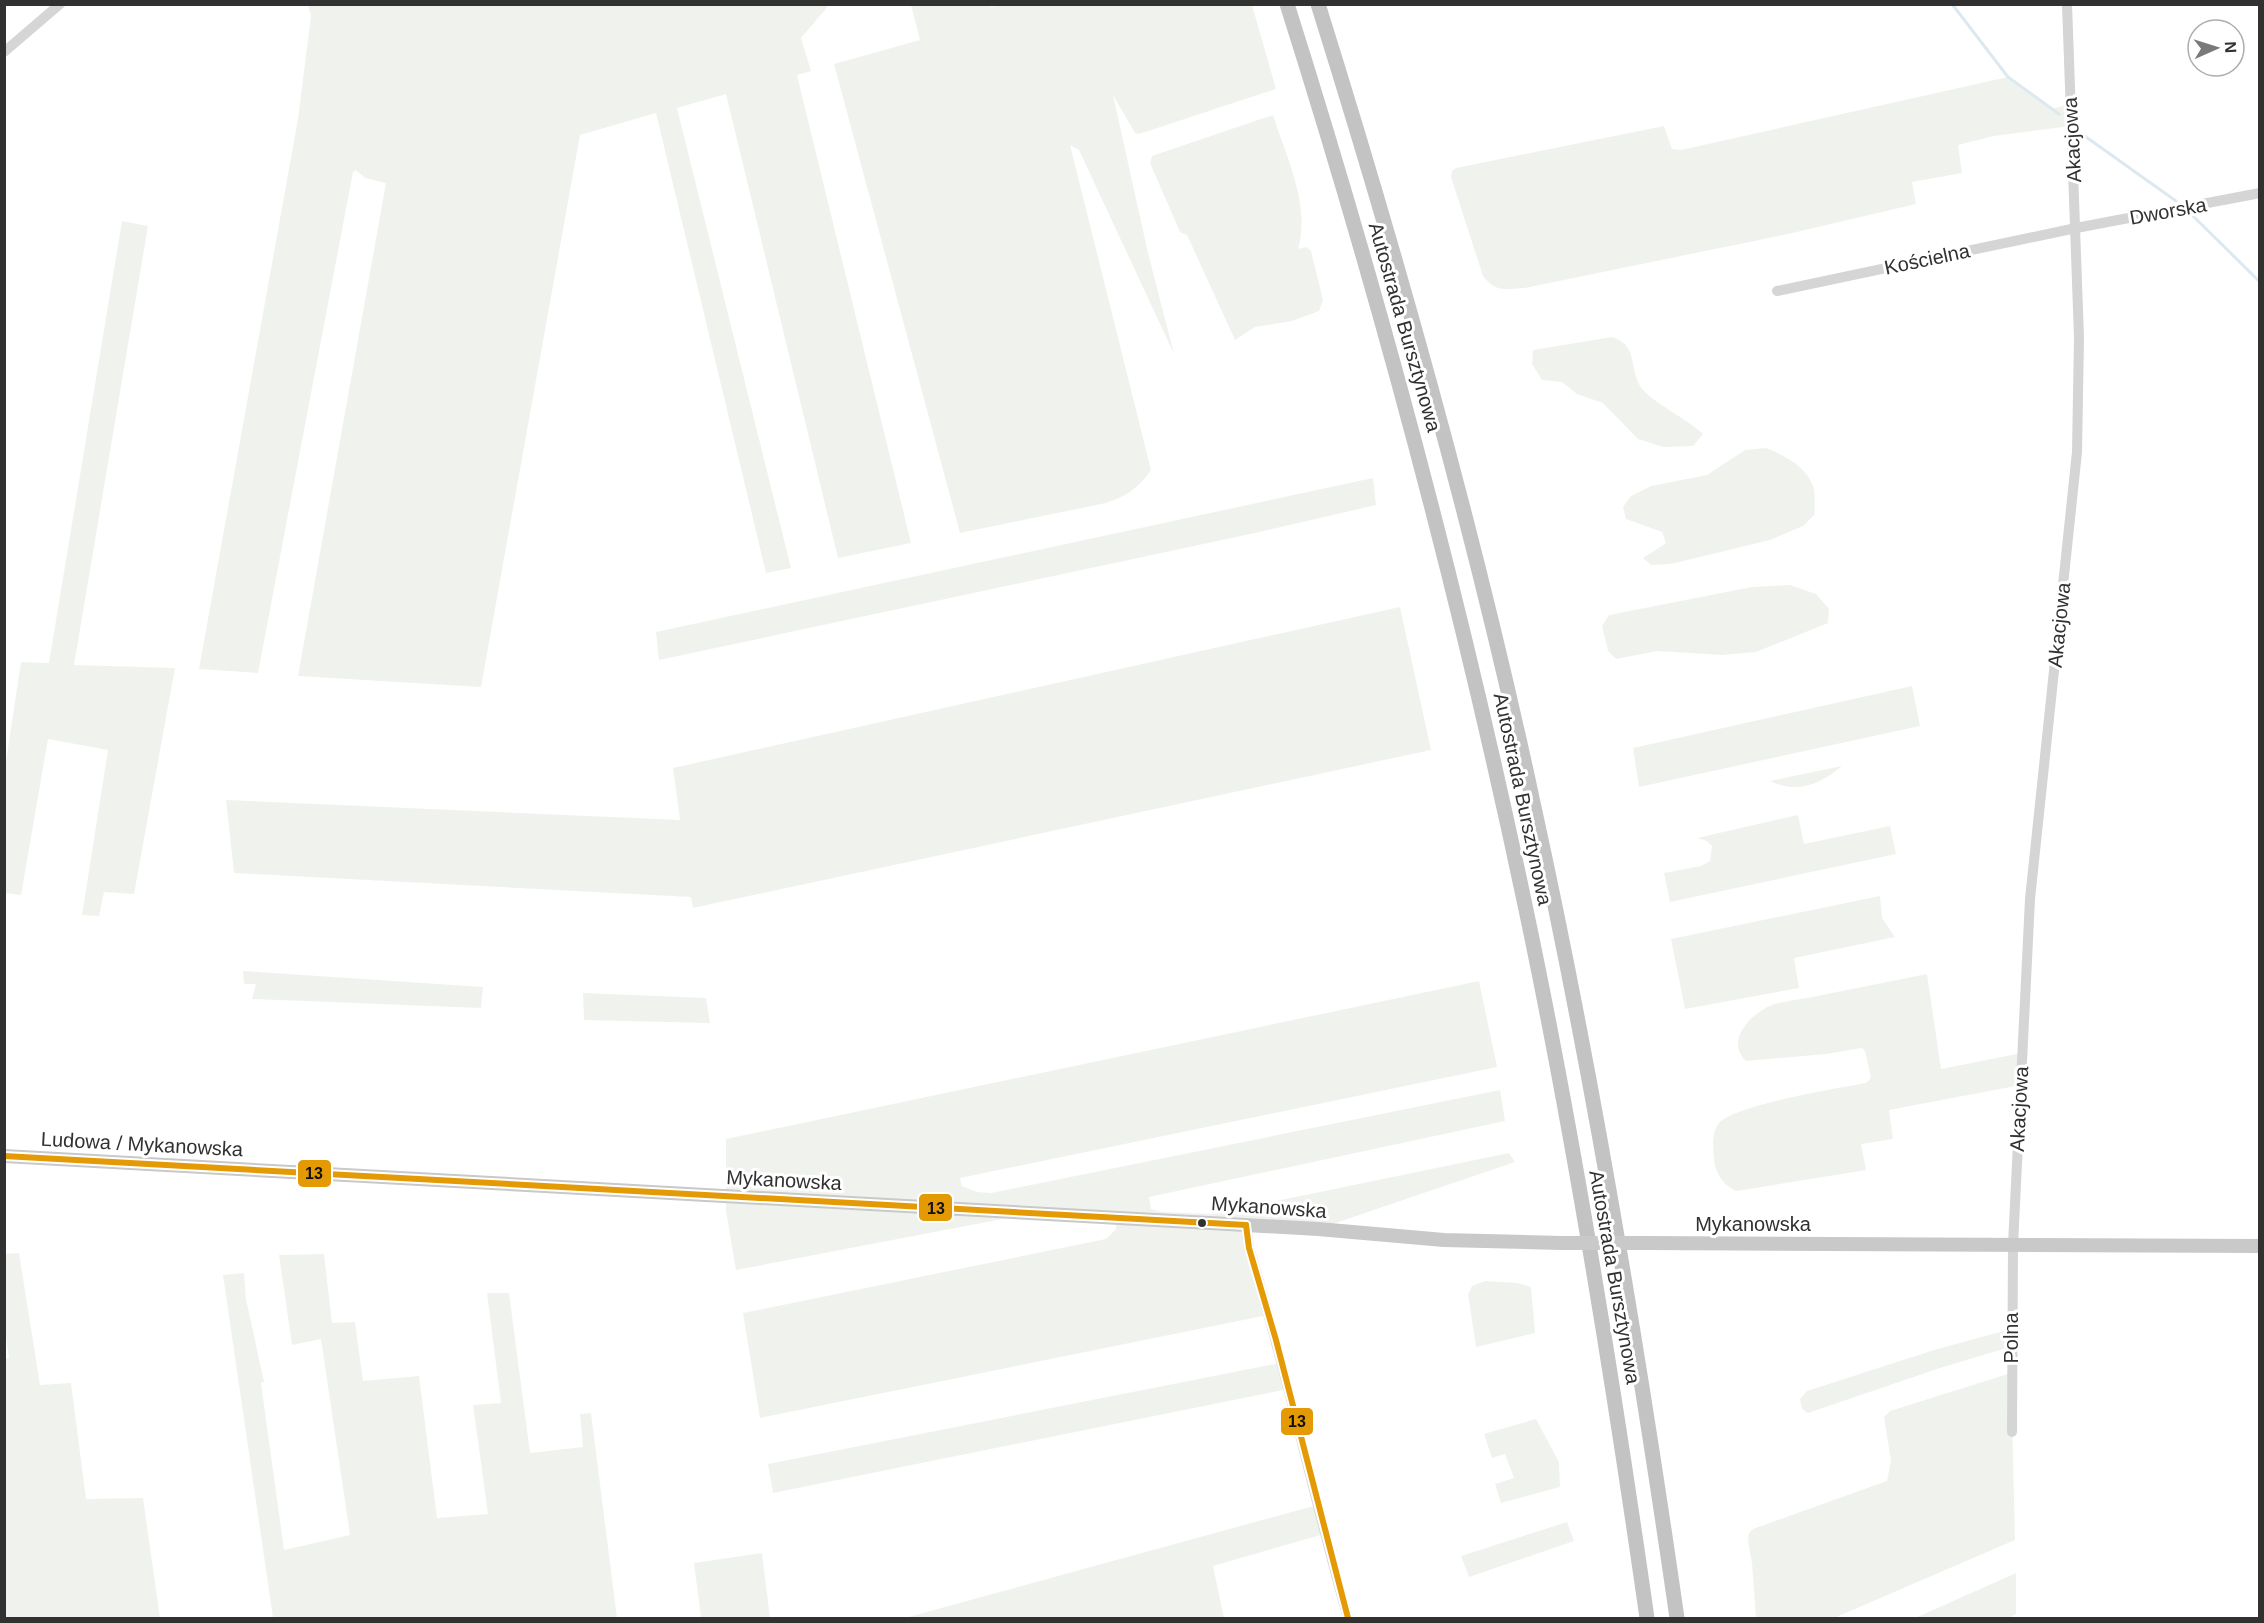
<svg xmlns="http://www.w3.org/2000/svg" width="2264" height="1623" font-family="Arial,sans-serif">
  <rect width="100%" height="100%" fill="#fff"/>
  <!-- green -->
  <g fill="#f0f3ed">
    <polygon points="308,5 829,5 801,38 811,71 797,75 911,543 838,558 726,94 677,108 791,568 766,573 656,113 580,135 481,687 298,676 386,183 365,178 356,170 353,172 258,673 199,669 298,119 311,16"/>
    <path d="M990 5 991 7 1006 4 1252 5 1276 89 1139 134 1135 133 1113 95 1148 253 1174 354 1079 150 1070 145 1151 470C1140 487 1125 497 1106 503L960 533 834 64 920 40 911 5Z"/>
    <path d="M2008 77 2052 109 2063 106 2069 96 2071 126 1994 136 1958 145 1962 173 1912 182 1916 204 1788 234 1525 288C1505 289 1496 293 1483 276L1451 177 1452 171 1456 168 1664 126 1672 149 1681 150Z"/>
    <path d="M1273 115C1286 156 1311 206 1298 249L1306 247 1311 251 1323 300 1319 311 1292 321 1255 327 1235 340 1187 235 1180 232 1150 163 1152 156Z"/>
    <polygon points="122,221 148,226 74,665 175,668 134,894 104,892 99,916 82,915 108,750 48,739 21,895 5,893 5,768 21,662 49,663"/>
    <path d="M1612 337C1638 345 1629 367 1640 386 1648 400 1689 420 1703 434L1693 446 1663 447 1638 439 1603 403 1577 394 1562 382 1542 380 1532 364 1533 350Z"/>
    <path d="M1766 448C1784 455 1806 466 1813 486 1816 494 1814 506 1815 514L1803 526 1770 540 1671 564 1651 565 1643 558 1666 543 1662 532 1626 519 1623 507 1631 496 1651 486 1707 475 1745 450Z"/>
    <polygon points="1373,478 1376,505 1255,533 659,660 656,632"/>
    <polygon points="1790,585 1816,594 1829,609 1828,623 1756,652 1722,655 1657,651 1616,659 1608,651 1602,626 1609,615 1752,587"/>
    <polygon points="1400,607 1431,750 693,908 691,897 234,873 226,800 680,820 673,768"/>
    <polygon points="1912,686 1920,726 1639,787 1633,748"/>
    <path d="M1842 766C1819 785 1798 794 1770 781Z"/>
    <polygon points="1798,815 1804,844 1890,826 1896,854 1670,902 1664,873 1701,866 1710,861 1712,846 1707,841 1697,838"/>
    <polygon points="1880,896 1882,918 1895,937 1794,958 1799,988 1685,1009 1671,939"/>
    <polygon points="243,971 483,987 481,1008 252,999 256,984 244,984"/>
    <path d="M1927 974 1941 1069 2022 1053 2021 1085 1889 1110 1893 1139 1861 1144 1866 1170 1737 1191C1724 1187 1715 1173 1714 1159 1713 1147 1711 1134 1719 1123 1734 1105 1838 1088 1866 1083L1871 1078 1865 1051 1862 1048 1826 1054 1746 1061C1724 1040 1752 1013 1772 1005 1788 1000 1806 999 1822 995 1857 988 1892 981 1927 974Z"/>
    <polygon points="1479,981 1497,1067 960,1178 962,1186 977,1192 991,1193 1500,1090 1505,1121 1149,1197 1151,1209 1163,1212 1213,1214 1509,1153 1515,1162 1318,1229 1246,1225 1268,1315 760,1418 743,1313 1106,1239 1116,1229 1116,1218 1033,1213 736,1270 726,1211 726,1139"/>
    <polygon points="583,993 706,998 710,1023 584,1020"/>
    <polygon points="19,1253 40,1385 71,1383 86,1499 143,1498 160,1618 5,1618 4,1359 9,1358 5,1330 4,1254"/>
    <polygon points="324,1254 332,1323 355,1322 363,1381 419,1376 437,1518 488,1514 473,1405 501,1403 487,1293 509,1293 530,1453 583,1447 580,1414 591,1413 617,1618 273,1618 223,1275 244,1273 246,1299 264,1382 261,1383 284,1550 350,1535 321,1339 292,1345 279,1255"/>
    <polygon points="1485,1281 1518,1283 1531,1287 1535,1333 1476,1347 1468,1294 1472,1286"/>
    <polygon points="2011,1329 2010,1347 1940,1368 1808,1413 1802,1409 1800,1399 1807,1391 1934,1350"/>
    <polygon points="1280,1363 1288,1389 773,1493 768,1464"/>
    <polygon points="2011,1373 2015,1540 1834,1618 1756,1618 1752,1563 1748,1542 1749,1533 1753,1529 1887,1481 1891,1461 1884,1417 1890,1411"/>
    <polygon points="1536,1419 1559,1462 1560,1487 1501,1503 1495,1484 1514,1478 1505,1454 1492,1458 1484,1434"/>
    <polygon points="1317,1505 1324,1534 1213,1566 1224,1618 905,1618"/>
    <polygon points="1567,1522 1574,1541 1469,1577 1461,1556"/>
    <polygon points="762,1553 770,1618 701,1618 694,1563"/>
    <polygon points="2016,1573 2016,1614 2008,1618 1915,1618"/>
  </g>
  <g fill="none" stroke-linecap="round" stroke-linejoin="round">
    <!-- stream -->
    <g stroke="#dde9f0" stroke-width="3">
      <polyline points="1952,4 2008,77 2059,114"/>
      <polyline points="2079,132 2176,201"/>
      <polyline points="2191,214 2260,282"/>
    </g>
    <!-- minor -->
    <g stroke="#d5d5d5" stroke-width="10">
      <polyline points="4,52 60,4"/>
      <polyline points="1777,291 2076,228 2260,193"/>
      <path d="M1246 1225 1249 1248C1287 1370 1313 1496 1348 1618"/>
      <polyline points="2012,1432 2013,1245 2030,899 2077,452 2079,338 2067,4"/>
    </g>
    <!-- major -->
    <g stroke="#c9c9c9" stroke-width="14">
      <polyline points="4,1156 1318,1229 1444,1240 1561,1243"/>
      <polyline points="1646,1243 2260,1246"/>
    </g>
    <!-- highway -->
    <g stroke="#c3c3c3" stroke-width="15">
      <path d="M1287 4C1381 301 1461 601 1525 905 1575 1141 1613 1380 1647 1618"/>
      <path d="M1318 4C1401 269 1476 536 1534 807 1593 1076 1638 1347 1677 1618"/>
    </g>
    <!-- major-bridge -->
    <polyline stroke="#c9c9c9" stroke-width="14" points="1561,1243 1646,1243"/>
    <defs>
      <g id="bus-1">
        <polyline points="4,1156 1246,1225"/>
        <polyline points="1246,1225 1249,1248 1276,1340 1348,1618"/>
      </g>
    </defs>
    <!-- bus-1 casing -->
    <use href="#bus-1" stroke="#fff" stroke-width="10"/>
    <!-- bus-1 -->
    <use href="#bus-1" stroke="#e39a05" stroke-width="6"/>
  </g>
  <!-- markers -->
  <circle fill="#313131" stroke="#fff" stroke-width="2" cx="1202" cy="1223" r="5"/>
  <g text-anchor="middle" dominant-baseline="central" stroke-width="6" stroke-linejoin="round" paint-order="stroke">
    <!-- street labels -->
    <g font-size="20" fill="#313131" stroke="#fff">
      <text transform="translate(2072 140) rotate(-93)">Akacjowa</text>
      <text transform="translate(2168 211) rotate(-10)">Dworska</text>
      <text transform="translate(1927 259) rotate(-12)">Kościelna</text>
      <text transform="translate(1405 327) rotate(74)">Autostrada Bursztynowa</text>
      <text transform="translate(2059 625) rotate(-84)">Akacjowa</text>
      <text transform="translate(1523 799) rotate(78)">Autostrada Bursztynowa</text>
      <text transform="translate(2019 1109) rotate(-87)">Akacjowa</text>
      <text transform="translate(142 1144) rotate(3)">Ludowa / Mykanowska</text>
      <text transform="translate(784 1180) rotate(3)">Mykanowska</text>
      <text transform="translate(1269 1207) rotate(4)">Mykanowska</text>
      <text x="1753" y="1224">Mykanowska</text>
      <text transform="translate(1615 1277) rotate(80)">Autostrada Bursztynowa</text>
      <text transform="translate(2011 1338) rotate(-90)">Polna</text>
    </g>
  </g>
  <g stroke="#fff" stroke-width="2">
    <rect x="297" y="1159" width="35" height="29" rx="6" fill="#e39a05"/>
    <rect x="918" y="1193" width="35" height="29" rx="6" fill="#e39a05"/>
    <rect x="1280" y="1407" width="34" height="29" rx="6" fill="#e39a05"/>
  </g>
  <g font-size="16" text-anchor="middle" font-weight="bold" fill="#111">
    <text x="314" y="1179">13</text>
    <text x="936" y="1214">13</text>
    <text x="1297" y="1427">13</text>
  </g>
  <!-- border -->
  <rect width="2264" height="1623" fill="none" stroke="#313131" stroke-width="12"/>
  <!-- north arrow -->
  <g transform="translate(2216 48) rotate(87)"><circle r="28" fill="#ffffff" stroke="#adadad" stroke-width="1.5"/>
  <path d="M0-4.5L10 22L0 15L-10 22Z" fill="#797979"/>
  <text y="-9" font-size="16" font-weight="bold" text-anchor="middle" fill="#313131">N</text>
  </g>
</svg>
